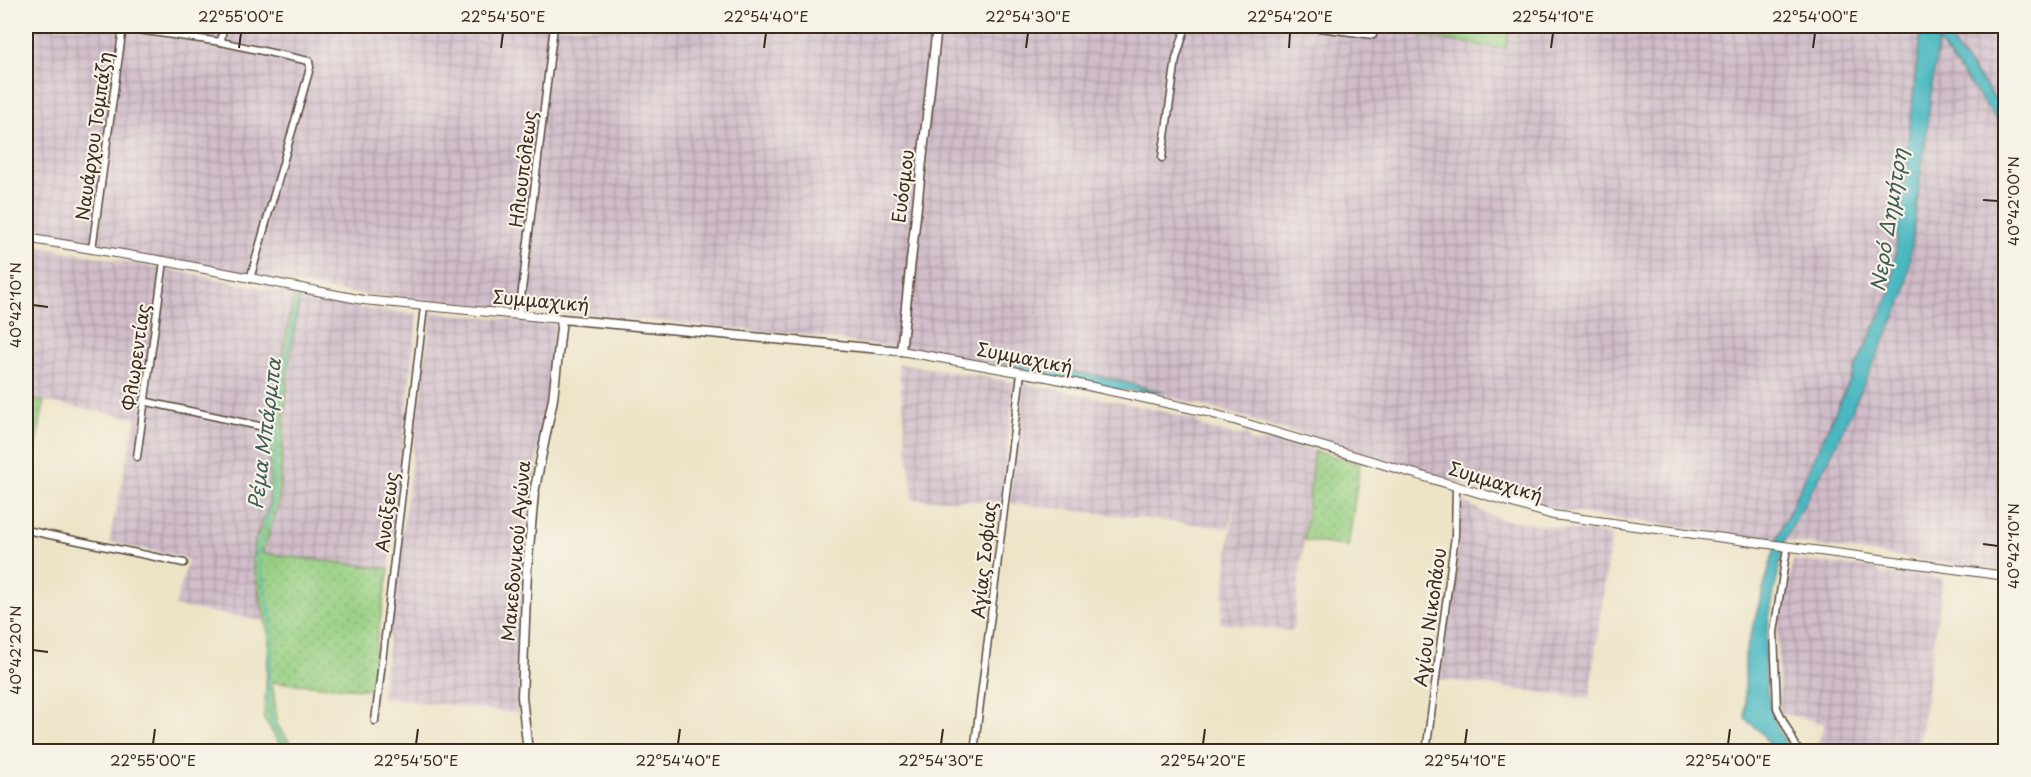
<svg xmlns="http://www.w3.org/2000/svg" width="2031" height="777" font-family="'Playpen Sans',sans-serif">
  <defs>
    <pattern id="industrial-grid" width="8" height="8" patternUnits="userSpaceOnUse" patternTransform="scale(1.5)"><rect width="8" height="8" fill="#d1bdca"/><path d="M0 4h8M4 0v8" fill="none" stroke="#ab9aa3"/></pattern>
    <pattern id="grass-dots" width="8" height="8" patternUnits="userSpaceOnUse" patternTransform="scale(1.5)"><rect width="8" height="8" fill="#97cf82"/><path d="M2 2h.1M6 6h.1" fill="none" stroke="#7ca86a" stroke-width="1.8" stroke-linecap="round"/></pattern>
  </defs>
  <rect width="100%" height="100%" fill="#f7f3e8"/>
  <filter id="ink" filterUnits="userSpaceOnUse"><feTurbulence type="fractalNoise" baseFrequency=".0167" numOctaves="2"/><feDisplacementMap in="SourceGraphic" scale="12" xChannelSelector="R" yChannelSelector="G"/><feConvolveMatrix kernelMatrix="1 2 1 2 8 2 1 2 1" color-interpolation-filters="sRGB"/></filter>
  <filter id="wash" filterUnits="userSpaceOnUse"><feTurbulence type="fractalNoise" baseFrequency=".008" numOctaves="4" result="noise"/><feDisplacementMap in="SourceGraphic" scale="24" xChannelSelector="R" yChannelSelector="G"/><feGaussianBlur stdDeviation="1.35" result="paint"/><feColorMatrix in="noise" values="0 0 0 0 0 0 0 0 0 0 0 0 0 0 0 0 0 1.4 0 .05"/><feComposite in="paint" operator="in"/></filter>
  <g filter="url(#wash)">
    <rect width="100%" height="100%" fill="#ede4c7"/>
    <!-- industrial -->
    <g fill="url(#industrial-grid)">
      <polygon points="26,26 2005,26 2005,571 1564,511 1451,480 1226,412 1142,390 907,350 805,335 343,292 26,234"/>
      <polygon points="26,244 167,269 361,308 417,314 389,569 262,553 265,621 175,606 188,559 109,542 136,418 26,398"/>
      <polygon points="431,312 556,324 524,559 518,713 381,697"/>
      <polygon points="898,363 1014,382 1002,502 913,499"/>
      <polygon points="1024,383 1153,409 1198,421 1201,427 1242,436 1243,433 1247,434 1250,441 1259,443 1274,439 1314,451 1293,631 1220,623 1238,469 1229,528 1009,503"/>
      <polygon points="1460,499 1483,512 1504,520 1611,535 1589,699 1439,679 1460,529"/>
      <polygon points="1793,560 1874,568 1879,573 1893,575 1900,572 1943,579 1918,751 1822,751 1816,748 1825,724 1779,712 1777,626"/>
    </g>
    <!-- grass -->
    <g fill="url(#grass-dots)" stroke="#697c50" stroke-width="1.5">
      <polygon points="295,289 301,290 288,370 278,507 262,553 389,569 374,654 375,690 272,682 278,726 296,751 284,751 264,718 269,637 252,560 254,544 269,505 270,420"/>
      <polygon points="26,398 44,402 26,501"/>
      <polygon points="1314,451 1360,463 1348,547 1304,540"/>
    </g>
    <!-- pitch -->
    <polygon fill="#97cf82" stroke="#697c50" stroke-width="1.5" points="1362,26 1511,26 1505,49"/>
    <!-- water -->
    <g fill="#49b8c1" stroke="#427170" stroke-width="1.5">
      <path d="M1921 26H1942L1954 46 2005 111V131L1938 41 1905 295 1830 457 1786 537C1781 552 1780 567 1776 583 1763 644 1755 695 1790 751H1773L1760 731 1745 719V654L1778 536 1891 291Z"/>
      <polygon points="984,356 1030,361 1036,369 1044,367 1105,377 1163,392 1095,389 1036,374"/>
    </g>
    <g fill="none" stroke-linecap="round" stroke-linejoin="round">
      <!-- stream -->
      <g stroke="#49b8c1" stroke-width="2">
        <polyline points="265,285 317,295"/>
        <polyline points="287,752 271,719 268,682 274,633 257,552 271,509 282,381 299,292"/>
      </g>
    </g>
  </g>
  <g filter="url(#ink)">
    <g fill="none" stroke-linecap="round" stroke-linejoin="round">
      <defs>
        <g id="minor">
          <polyline points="111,26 221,42 309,61 310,68 250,279"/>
          <polyline points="1306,26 1373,35 1374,29"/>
          <polyline points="221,42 223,26"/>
          <polyline points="1162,158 1176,59 1186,26"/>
          <polyline points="92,249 123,27"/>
          <polyline points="519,315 554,26"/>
          <polyline points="143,401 259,426"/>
          <polyline points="137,457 164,261"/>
          <polyline points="26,530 184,563"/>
          <polyline points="1787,548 1774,632 1777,708 1799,752"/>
          <polyline points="375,721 424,307"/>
          <polyline points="974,752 1021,373"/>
          <polyline points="1426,752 1455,536 1456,486"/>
        </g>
        <g id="tertiary">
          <polyline points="26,238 164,261 363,300 562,319"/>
          <polyline points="901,351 1052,378 1207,412 1553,515 2006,576"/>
        </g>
        <polyline id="secondary" points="528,752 522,697 527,570 534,493 553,399 562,319 901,351 937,26"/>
      </defs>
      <!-- minor casing -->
      <use href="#minor" stroke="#564637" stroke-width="9"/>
      <!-- tertiary casing -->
      <use href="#tertiary" stroke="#564637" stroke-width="10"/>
      <!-- secondary casing -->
      <use href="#secondary" stroke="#564637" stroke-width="11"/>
      <!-- minor -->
      <use href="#minor" stroke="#fff" stroke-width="6"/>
      <!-- tertiary -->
      <use href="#tertiary" stroke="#fff" stroke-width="8"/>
      <!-- secondary -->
      <use href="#secondary" stroke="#fff" stroke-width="8"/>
    </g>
  </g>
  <!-- ticks -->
  <path fill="none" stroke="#3b2a1e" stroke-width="2" d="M239 48 241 33M501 48 503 33M764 48 766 33M1026 48 1028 33M1289 48 1290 33M1551 48 1553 33M1813 48 1815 33M1983 200 1998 201M33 305 48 307M1983 544 1998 546M33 650 48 652M153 744 155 729M416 744 418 729M678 744 680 729M941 744 943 729M1203 744 1205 729M1465 744 1467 729M1728 744 1730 729"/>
  <g text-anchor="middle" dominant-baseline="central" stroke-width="4.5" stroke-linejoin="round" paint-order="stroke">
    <!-- street labels -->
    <g font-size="18" fill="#3b2a1e" stroke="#f7f3e8">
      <text transform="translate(93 136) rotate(-82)">Ναυάρχου Τομπάζη</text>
      <text transform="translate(522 169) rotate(-83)">Ηλιουπόλεως</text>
      <text transform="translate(902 186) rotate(-83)">Ευόσμου</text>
      <text transform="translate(541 300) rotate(5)">Συμμαχική</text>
      <text transform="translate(135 357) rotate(-82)">Φλωρεντίας</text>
      <text transform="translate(1025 357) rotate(11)">Συμμαχική</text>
      <text transform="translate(1496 481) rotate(17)">Συμμαχική</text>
      <text transform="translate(386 512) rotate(-83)">Ανοίξεως</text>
      <text transform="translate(515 551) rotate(-85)">Μακεδονικού Αγώνα</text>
      <text transform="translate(983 560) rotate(-84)">Αγίας Σοφίας</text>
      <text transform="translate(1429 617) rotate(-82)">Αγίου Νικολάου</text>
    </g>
    <!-- water labels -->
    <g font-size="20" font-style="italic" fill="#405c57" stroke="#f7f3e8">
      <text transform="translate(1888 220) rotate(-81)">Νερό Δημήτρη</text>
      <text transform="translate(264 434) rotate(-83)">Ρέμα Μπάρμπα</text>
    </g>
  </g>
  <!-- margin -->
  <rect width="2031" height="777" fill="none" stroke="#f7f3e8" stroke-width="66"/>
  <rect x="33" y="33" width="1965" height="711" fill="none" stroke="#3b2a1e" stroke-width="2"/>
  <g font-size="15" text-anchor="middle" fill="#3b2a1e">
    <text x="241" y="22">22°55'00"E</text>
    <text x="503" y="22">22°54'50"E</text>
    <text x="766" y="22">22°54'40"E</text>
    <text x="1028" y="22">22°54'30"E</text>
    <text x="1290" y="22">22°54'20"E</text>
    <text x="1553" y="22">22°54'10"E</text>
    <text x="1815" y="22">22°54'00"E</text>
    <text transform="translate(2014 201) rotate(-90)" y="5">40°42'00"N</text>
    <text transform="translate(16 305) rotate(-90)" y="5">40°42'10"N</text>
    <text transform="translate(2014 546) rotate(-90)" y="5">40°42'10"N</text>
    <text transform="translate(16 650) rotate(-90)" y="5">40°42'20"N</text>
    <text x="153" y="766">22°55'00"E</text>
    <text x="416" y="766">22°54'50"E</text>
    <text x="678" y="766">22°54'40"E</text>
    <text x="941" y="766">22°54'30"E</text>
    <text x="1203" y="766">22°54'20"E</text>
    <text x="1465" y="766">22°54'10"E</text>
    <text x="1728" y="766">22°54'00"E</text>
  </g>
</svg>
